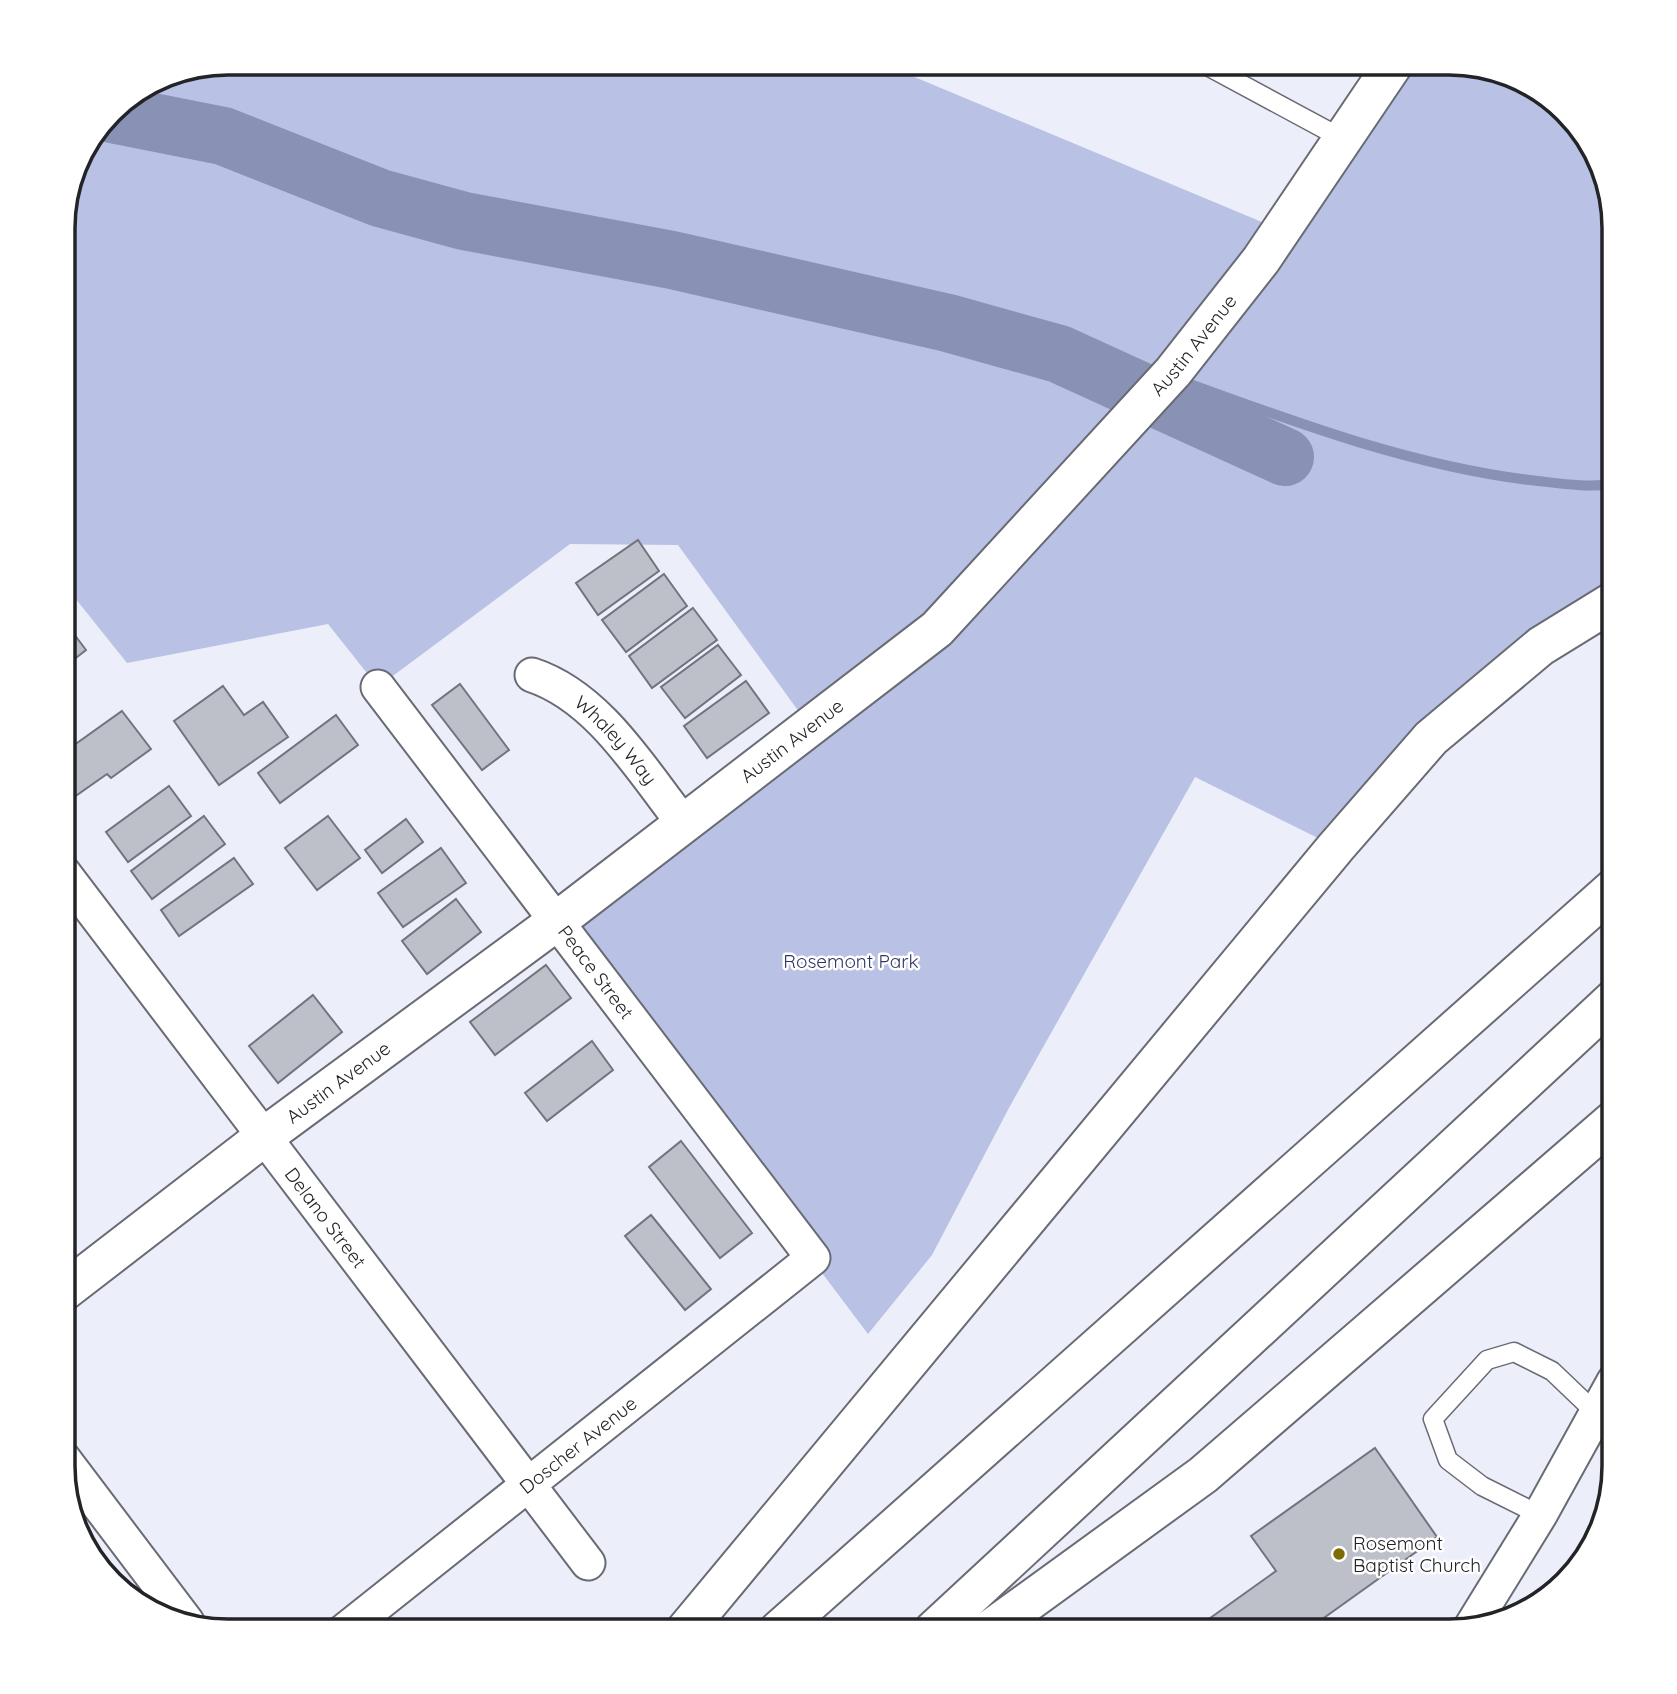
<svg xmlns="http://www.w3.org/2000/svg" width="1677" height="1694" font-family="Quicksand,sans-serif">
  <rect width="100%" height="100%" fill="#eceef9"/>
  <!-- green -->
  <polygon fill="#b9c1e4" points="228,63 881,63 1281,230 1394,63 1459,63 1522,80 1573,119 1602,165 1614,228 1614,601 1336,847 1195,777 1010,1106 932,1255 868,1334 557,921 810,727 678,545 570,544 378,687 328,624 127,663 63,583 63,217 80,155 119,104 165,75"/>
  <g fill="none" stroke-linecap="round" stroke-linejoin="round">
    <!-- stream -->
    <g stroke="#8991b5" stroke-width="10">
      <polyline points="196,145 838,280 1161,373"/>
      <path d="M1179 380C1292 421 1408 465 1529 480 1558 483 1585 488 1614 484"/>
    </g>
    <!-- river -->
    <polyline stroke="#8991b5" stroke-width="58" points="112,114 223,136 380,198 464,221 672,260 948,323 1059,354 1285,457"/>
  </g>
  <!-- building -->
  <g fill="#bdbfc9" stroke="#72747d" stroke-width="2">
    <polygon points="638,540 659,571 598,615 576,583"/>
    <polygon points="664,574 687,606 626,652 602,620"/>
    <polygon points="693,608 717,640 652,688 629,656"/>
    <polygon points="71,630 86,650 63,668 63,636"/>
    <polygon points="718,645 741,675 685,718 661,687"/>
    <polygon points="746,681 769,713 707,758 684,726"/>
    <polygon points="460,684 509,750 482,770 432,705"/>
    <polygon points="223,686 244,715 263,702 288,737 219,785 174,721"/>
    <polygon points="122,711 151,749 111,778 107,774 67,802 63,796 63,753"/>
    <polygon points="336,715 358,745 280,803 258,773"/>
    <polygon points="169,786 191,816 128,862 106,832"/>
    <polygon points="204,816 225,844 152,899 131,871"/>
    <polygon points="328,816 360,858 317,890 285,848"/>
    <polygon points="406,819 423,842 382,873 365,850"/>
    <polygon points="441,848 466,883 403,927 378,893"/>
    <polygon points="234,858 253,884 179,936 161,910"/>
    <polygon points="456,899 481,932 427,974 402,941"/>
    <polygon points="546,965 571,998 495,1055 470,1022"/>
    <polygon points="313,995 342,1032 278,1083 249,1046"/>
    <polygon points="592,1041 613,1070 547,1121 525,1093"/>
    <polygon points="681,1141 752,1233 720,1258 649,1167"/>
    <polygon points="651,1215 711,1289 685,1310 625,1236"/>
    <polygon points="1375,1448 1437,1537 1321,1620 1328,1631 1192,1631 1276,1571 1251,1536"/>
  </g>
  <g fill="none" stroke-linecap="round" stroke-linejoin="round">
    <defs>
      <g id="service">
        <polyline points="1202,63 1343,139"/>
        <polyline points="1540,1515 1482,1486 1448,1460 1433,1419 1487,1360 1514,1352 1552,1371 1596,1413"/>
      </g>
      <g id="minor">
        <path id="s1" d="M532 675C599 697 642 771 684 824"/>
        <path id="s2" d="M63 872 588 1563"/>
        <polyline points="63,1458 187,1622"/>
        <polyline points="1471,1627 1540,1515 1614,1381"/>
        <path id="s3" d="M344 1631 813 1258 378 687"/>
      </g>
      <g id="tertiary">
        <path id="s4" d="M63 1292 265 1136 557 921 937 629 1173 372 1261 260 1394 63"/>
      </g>
      <g id="motorway">
        <polyline points="685,1631 1336,847 1431,738 1541,646 1614,601"/>
        <polyline points="778,1631 1614,888"/>
        <polyline points="933,1631 1614,999"/>
        <polyline points="988,1631 1203,1475 1614,1120"/>
      </g>
    </defs>
    <!-- service casing -->
    <use href="#service" stroke="#696b74" stroke-width="21"/>
    <!-- minor casing -->
    <use href="#minor" stroke="#696b74" stroke-width="37"/>
    <!-- tertiary casing -->
    <use href="#tertiary" stroke="#696b74" stroke-width="42"/>
    <!-- motorway casing -->
    <use href="#motorway" stroke="#696b74" stroke-width="42"/>
    <!-- service -->
    <use href="#service" stroke="#fff" stroke-width="18"/>
    <!-- minor -->
    <use href="#minor" stroke="#fff" stroke-width="33"/>
    <!-- tertiary -->
    <use href="#tertiary" stroke="#fff" stroke-width="38"/>
    <!-- motorway -->
    <use href="#motorway" stroke="#fff" stroke-width="38"/>
  </g>
  <!-- markers -->
  <circle fill="#806c06" stroke="#fff" stroke-width="2.5" cx="1339" cy="1554" r="7"/>
  <g text-anchor="middle" dominant-baseline="central" stroke-width="5" stroke-linejoin="round" paint-order="stroke">
    <!-- street labels -->
    <g font-size="19" fill="#232427" stroke="#fff">
      <text stroke="none"><textPath href="#s4" startOffset="1480">Austin Avenue</textPath></text>
      <text stroke="none"><textPath href="#s4" startOffset="914">Austin Avenue</textPath></text>
      <text stroke="none"><textPath href="#s1" startOffset="108">Whaley Way</textPath></text>
      <text transform="translate(596 972) rotate(53)">Peace Street</text>
      <text stroke="none"><textPath href="#s4" startOffset="346">Austin Avenue</textPath></text>
      <text stroke="none"><textPath href="#s2" startOffset="434">Delano Street</textPath></text>
      <text stroke="none"><textPath href="#s3" startOffset="299">Doscher Avenue</textPath></text>
    </g>
    <!-- park labels -->
    <g font-size="19" fill="#2f3565" stroke="#fff">
      <text x="851" y="961">Rosemont Park</text>
    </g>
    <!-- poi labels -->
    <g font-size="19" fill="#232427" stroke="#fff" text-anchor="start">
      <text x="1353" y="1543">Rosemont<tspan x="1353" dy="22">Baptist Church</tspan></text>
    </g>
  </g>
  <!-- crop -->
  <path d="M0 0H1677V1694H0ZM228 75H1449A153 153 0 0 1 1602 228V1466A153 153 0 0 1 1449 1619H228A153 153 0 0 1 75 1466V228A153 153 0 0 1 228 75Z" fill="#fff" fill-rule="evenodd"/>
  <path fill="none" stroke="#232427" stroke-width="3.5" d="M228 75H1449A153 153 0 0 1 1602 228V1466A153 153 0 0 1 1449 1619H228A153 153 0 0 1 75 1466V228A153 153 0 0 1 228 75Z"/>
</svg>
